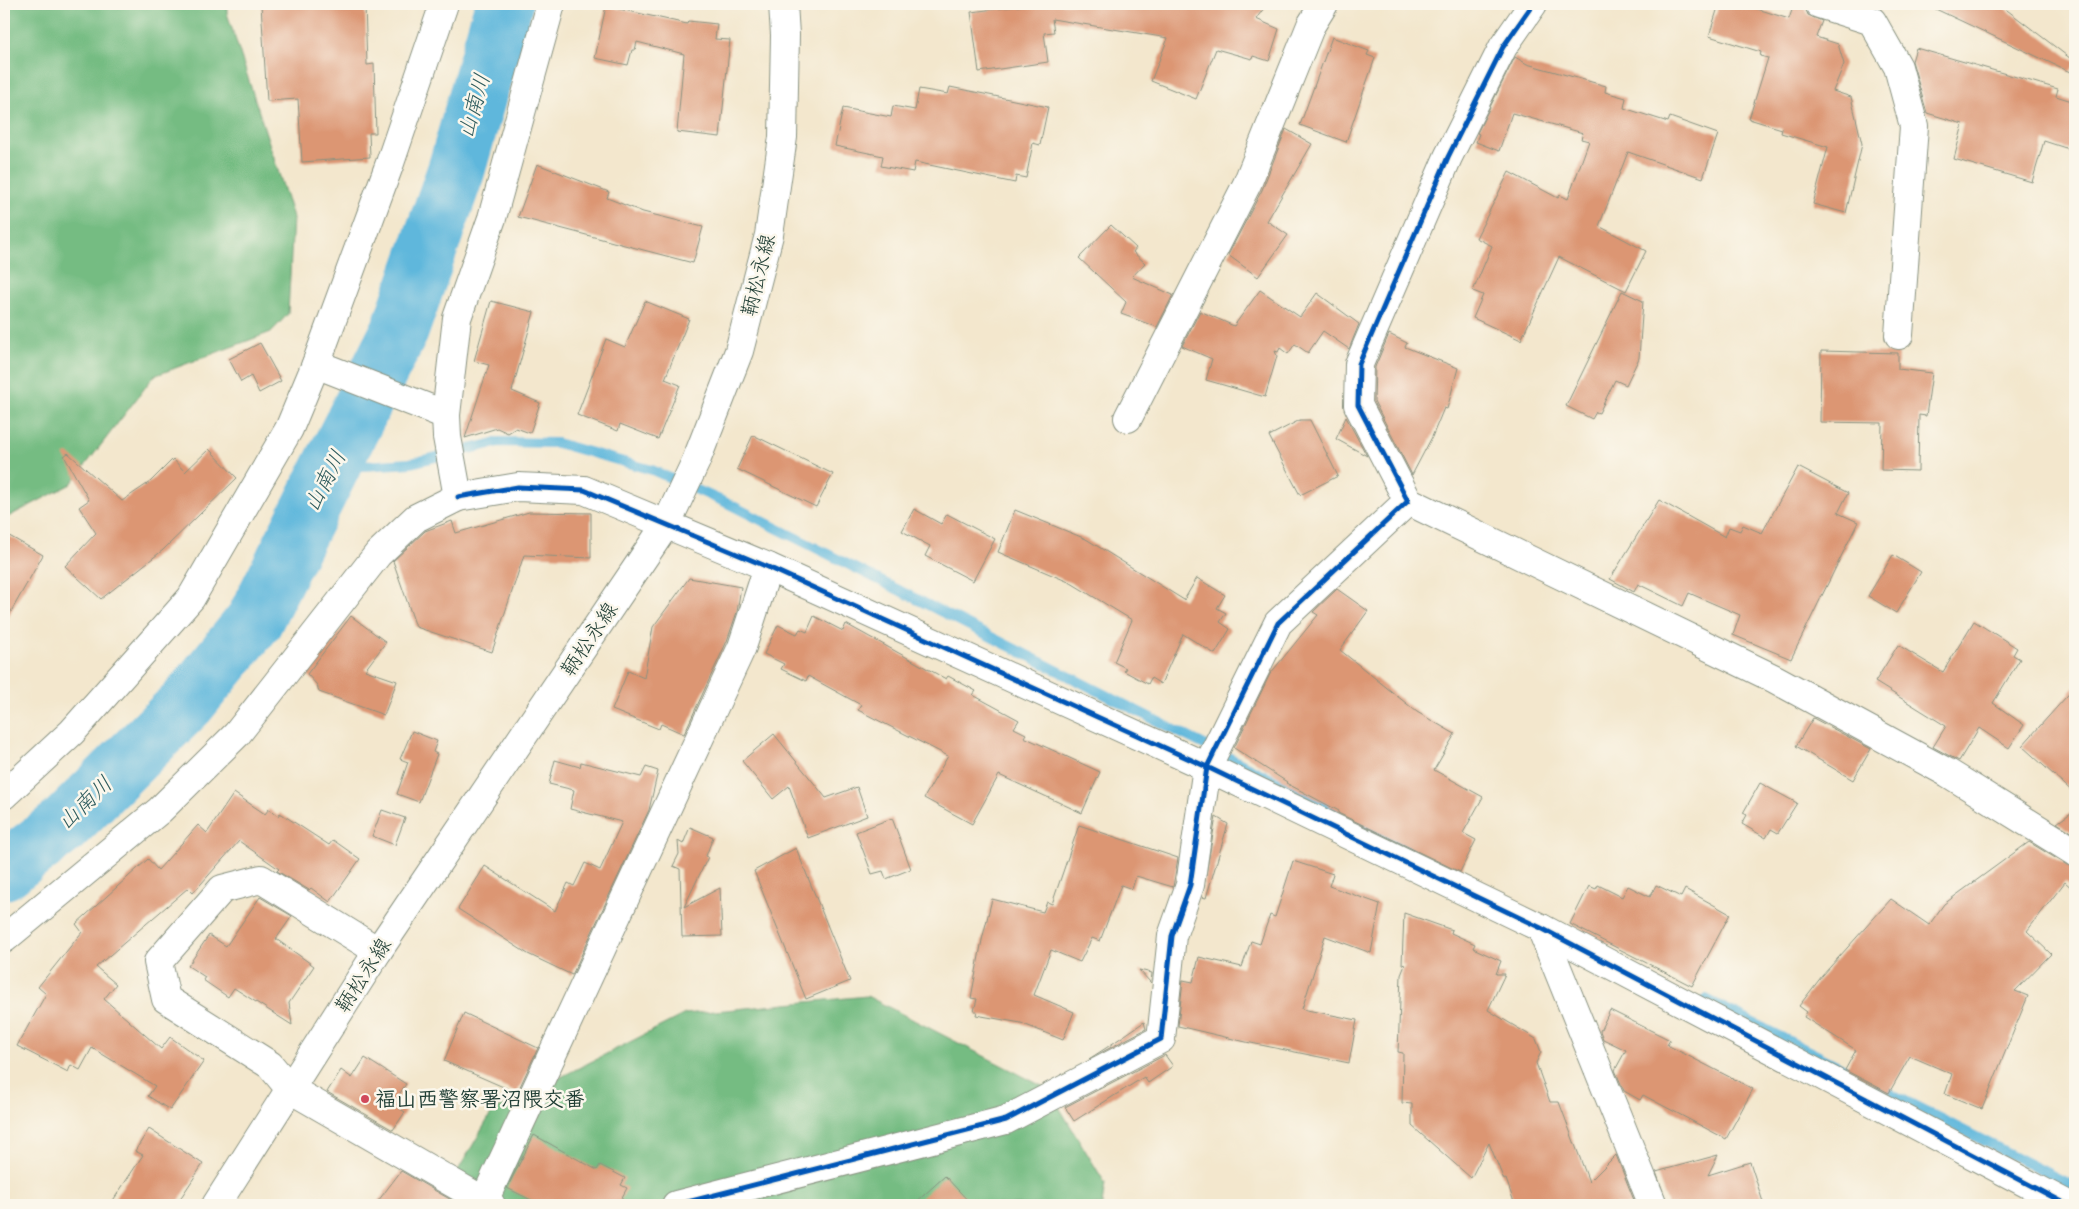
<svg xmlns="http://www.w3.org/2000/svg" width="2079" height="1209" font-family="Caveat,'Klee One',sans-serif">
  <rect width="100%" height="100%" fill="#fbf7ec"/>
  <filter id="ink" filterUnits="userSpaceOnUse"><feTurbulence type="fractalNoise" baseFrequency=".02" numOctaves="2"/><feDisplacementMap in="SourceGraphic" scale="10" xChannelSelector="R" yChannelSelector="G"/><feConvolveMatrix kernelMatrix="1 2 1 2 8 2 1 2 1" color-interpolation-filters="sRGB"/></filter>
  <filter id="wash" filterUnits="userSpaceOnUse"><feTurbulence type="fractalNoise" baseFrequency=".0096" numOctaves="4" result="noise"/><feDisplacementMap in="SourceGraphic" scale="20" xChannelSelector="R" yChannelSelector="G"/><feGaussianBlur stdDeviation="1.12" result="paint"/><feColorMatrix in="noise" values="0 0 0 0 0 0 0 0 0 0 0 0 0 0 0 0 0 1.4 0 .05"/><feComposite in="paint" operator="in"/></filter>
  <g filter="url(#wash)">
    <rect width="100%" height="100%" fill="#f3e7cd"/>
    <!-- forest -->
    <g fill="#74bc82" stroke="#4a7c5b">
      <polygon points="4,4 227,4 227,13 293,217 288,314 271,332 154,376 71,484 4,519"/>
      <polygon points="867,996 1048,1089 1105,1183 1102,1205 438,1205 492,1112 685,1014"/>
    </g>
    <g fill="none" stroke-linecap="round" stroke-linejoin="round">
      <!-- stream -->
      <g stroke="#5eb7dc" stroke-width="10">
        <polyline points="332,468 411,463 499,442 557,443 652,470 729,504 1439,864"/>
        <polyline points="1706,999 1856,1075"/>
        <polyline points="1878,1087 2075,1187"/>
      </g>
      <!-- river -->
      <polyline stroke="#5eb7dc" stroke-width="58" points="4,871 63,826 188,702 254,621 400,330 456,171 504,4"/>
    </g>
    <g id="blocks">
      <!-- building -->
      <g fill="#dc9673">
        <polygon points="261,4 365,4 367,65 374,64 376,133 369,133 370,157 302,162 298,99 267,101"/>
        <polygon points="1035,4 1267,4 1256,19 1279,29 1269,61 1253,56 1252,59 1216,49 1196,99 1151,81 1168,38 1052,19 1054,32 1044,33 1048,62 979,72 971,12"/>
        <polygon points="1719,4 1742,4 1789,19 1794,4 1804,4 1808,15 1822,21 1816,37 1838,44 1844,64 1833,91 1851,97 1862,144 1846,213 1813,204 1828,147 1781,133 1782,129 1749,119 1768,58 1760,56 1761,52 1709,36"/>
        <polygon points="1925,4 1999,4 2075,62 2075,64 2070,72"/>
        <polygon points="606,6 687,24 688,21 717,24 715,39 730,40 720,137 677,132 684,54 637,42 635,50 632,50 628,65 595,58"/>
        <polygon points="1332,37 1369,51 1367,55 1375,58 1346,142 1300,125"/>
        <polygon points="1916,48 2058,89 2056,96 2075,102 2075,151 2044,141 2032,182 1954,159 1963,124 1927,113 1912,61"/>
        <polygon points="1515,57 1527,64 1606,86 1605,92 1626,98 1624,108 1668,122 1670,117 1718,134 1703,178 1628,152 1599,226 1646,251 1626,291 1559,257 1521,340 1473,318 1483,295 1473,291 1492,246 1476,238 1509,172 1558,198 1560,195 1568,199 1589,141 1581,139 1583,133 1512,113 1499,151 1476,142 1479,134 1477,133"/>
        <polygon points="950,87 1048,107 1040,145 1033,143 1026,178 1016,176 1015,183 915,162 913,172 881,166 883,156 835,146 843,108 891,117 893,106 915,110 919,89 948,94"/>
        <polygon points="1286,129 1312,144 1267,221 1288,235 1258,277 1228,255 1262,190"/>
        <polygon points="537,164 609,192 607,198 643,212 703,227 693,263 518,217"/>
        <polygon points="1111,225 1136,248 1133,252 1145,263 1132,277 1173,295 1157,327 1121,314 1126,302 1079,258"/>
        <polygon points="1260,290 1300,317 1317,293 1359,324 1349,349 1323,331 1308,353 1295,344 1288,354 1280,348 1278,352 1275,351 1277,356 1265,397 1206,380 1212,359 1182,346 1200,311 1234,326"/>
        <polygon points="1622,291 1643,301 1639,358 1626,385 1615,380 1599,413 1596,412 1592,419 1566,406"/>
        <polygon points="491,301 534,312 512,391 540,403 530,433 516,428 508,433 497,428 465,438 489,365 474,361"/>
        <polygon points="645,301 689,319 665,379 680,385 658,439 620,424 618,431 577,415 606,339 625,347"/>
        <polygon points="1389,334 1407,343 1405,347 1458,368 1447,409 1444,408 1432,437 1412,475 1374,401 1375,367"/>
        <polygon points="260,343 281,381 259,393 251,376 241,382 229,359"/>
        <polygon points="1821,351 1898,353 1898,369 1932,373 1926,416 1919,415 1918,471 1881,470 1882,423 1820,422"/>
        <polygon points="1346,417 1367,456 1336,439"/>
        <polygon points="1300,420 1310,420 1338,476 1300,495 1269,436"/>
        <polygon points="753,435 833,474 816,507 737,469"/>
        <polygon points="209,449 237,478 163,550 101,599 65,566 96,533 79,507 89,500 64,456 68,453 122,501 150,482 173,459 185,472"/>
        <polygon points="1798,467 1848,493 1838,513 1858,522 1791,659 1733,635 1740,615 1689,593 1683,606 1638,584 1634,592 1610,579 1659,500 1725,537 1729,527 1740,531 1743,525 1762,533"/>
        <polygon points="914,509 941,524 947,514 995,539 973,581 925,556 930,546 902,531"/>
        <polygon points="1015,510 1086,539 1184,600 1197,578 1225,595 1217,608 1226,613 1220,622 1230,629 1215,654 1183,634 1161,684 1151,678 1148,684 1124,671 1126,668 1114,662 1132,620 1071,583 998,552"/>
        <polygon points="529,512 591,513 591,558 524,555 492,652 416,627 393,561 425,531 452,521 456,533"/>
        <polygon points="4,533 43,555 4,624"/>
        <polygon points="1893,555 1921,572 1896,613 1868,596"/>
        <polygon points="689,578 741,587 737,612 727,641 684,734 661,724 659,729 612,710 628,671 644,678 653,627"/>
        <polygon points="1337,589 1368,611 1340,650 1417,712 1455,734 1434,770 1483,797 1463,833 1476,840 1460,872 1338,813 1339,811 1286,783 1287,782 1234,748 1270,674 1318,615 1313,612"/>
        <polygon points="351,616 386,642 365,670 397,681 384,715 319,692 317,685 307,674"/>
        <polygon points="814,616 843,631 846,624 946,679 948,676 976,691 973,695 1019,720 1014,728 1026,734 1024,737 1100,772 1082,813 999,775 972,824 924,798 948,756 858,710 861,705 808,676 806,681 781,669 784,664 764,654 778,625 797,634 800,629 807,632"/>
        <polygon points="1974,621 2017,648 2013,655 2020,659 1993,703 2024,725 2009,748 1979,728 1959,761 1933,747 1946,726 1875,682 1898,645 1943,672"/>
        <polygon points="2075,687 2075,794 2022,746"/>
        <polygon points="1813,718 1871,749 1853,780 1796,746"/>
        <polygon points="412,731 437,741 433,752 437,754 419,802 397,794 408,762 400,759"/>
        <polygon points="774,734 826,798 857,787 867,816 808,838 789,786 773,799 742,761"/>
        <polygon points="555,760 580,767 581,762 641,777 646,767 658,771 649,810 572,975 528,954 458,909 485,866 555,911 568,883 574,886 585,863 600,870 622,822 570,809 574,790 549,784"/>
        <polygon points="1760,783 1797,803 1778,833 1771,829 1766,838 1742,824 1747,815 1743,813"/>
        <polygon points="234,793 265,814 269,809 278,816 280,813 329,845 333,840 360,859 330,902 311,888 309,890 277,871 279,869 239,841 193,893 188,888 96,967 116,984 104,999 161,1049 170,1037 204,1061 170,1110 148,1096 155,1086 92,1048 80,1070 71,1065 68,1072 17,1046 46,994 38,987 82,932 76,924 148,859 158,870 198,825 207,833"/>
        <polygon points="382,810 405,818 395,845 372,836"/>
        <polygon points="2075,810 2075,834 2057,823"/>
        <polygon points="1216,817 1228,824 1206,898 1202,897"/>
        <polygon points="892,818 911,869 886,879 883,871 872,874 856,832"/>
        <polygon points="1079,825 1178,858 1173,887 1136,876 1132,889 1121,885 1100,941 1092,938 1080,962 1051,950 1034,995 1074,1012 1063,1040 1021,1023 976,1015 977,1011 974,1011 977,999 971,998 982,940 992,899 1043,912 1047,902 1052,904"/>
        <polygon points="690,827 713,837 706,856 708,857 684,907 720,888 722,936 682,937 680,869 673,866 679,854 678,841 683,844"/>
        <polygon points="2029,842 2067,865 2075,868 2075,891 2065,882 2027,931 2051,954 2015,991 2028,996 1982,1109 1945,1094 1952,1074 1910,1056 1889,1093 1845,1070 1856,1050 1804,1017 1807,1012 1799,1006 1822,976 1891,899 1929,925 1944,904"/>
        <polygon points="796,848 850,981 806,999 754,871"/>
        <polygon points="1293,861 1333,874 1329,886 1380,904 1371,953 1325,936 1302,1009 1357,1020 1349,1063 1246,1042 1178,1026 1183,980 1193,982 1199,957 1242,967 1251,941 1260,944 1270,915 1275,917"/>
        <polygon points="1598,885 1622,897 1628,886 1650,897 1656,885 1681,897 1685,889 1730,914 1692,986 1570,924 1589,886 1596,889"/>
        <polygon points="260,897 292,916 276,939 314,966 289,1003 292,1025 234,988 228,997 203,980 205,977 188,966 209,935 226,946"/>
        <polygon points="1404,913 1452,930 1451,933 1475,944 1473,948 1501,961 1496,974 1505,974 1488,1010 1536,1039 1541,1052 1536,1063 1550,1102 1559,1102 1589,1182 1616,1155 1636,1205 1515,1205 1506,1179 1504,1180 1489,1143 1471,1178 1412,1126 1412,1104 1402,1103 1403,1053 1398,1052 1401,975 1405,965 1402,964"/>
        <polygon points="1139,970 1152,973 1151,983"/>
        <polygon points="1610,1010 1670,1040 1667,1045 1753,1089 1726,1139 1643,1095 1640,1100 1624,1091 1615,1070 1626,1050 1603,1039 1600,1031"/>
        <polygon points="464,1013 538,1048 517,1093 444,1061"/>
        <polygon points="1144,1022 1146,1029 1089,1059 1106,1048"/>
        <polygon points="1165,1055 1173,1066 1148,1083 1144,1077 1074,1121 1065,1107"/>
        <polygon points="365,1058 406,1084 393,1104 405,1112 393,1130 327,1092 341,1070 352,1078"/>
        <polygon points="149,1129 203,1164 176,1205 110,1205 143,1155 135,1151"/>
        <polygon points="534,1135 597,1170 600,1165 625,1178 621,1185 627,1188 618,1205 541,1205 507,1188"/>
        <polygon points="1718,1155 1708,1175 1750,1162 1764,1205 1668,1205 1656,1172"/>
        <polygon points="401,1171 460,1205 375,1205"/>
        <polygon points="945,1176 972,1205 913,1205"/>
      </g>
    </g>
  </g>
  <g filter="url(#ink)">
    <use href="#blocks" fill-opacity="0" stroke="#899280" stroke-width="1"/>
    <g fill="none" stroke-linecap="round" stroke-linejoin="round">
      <defs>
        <g id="street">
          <polyline points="1819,4 1872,21 1898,67 1914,126 1899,335"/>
          <polyline points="316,364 446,415"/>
          <polyline points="1128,418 1247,184 1311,25 1324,4"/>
          <polyline points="458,497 518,487 584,490 768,567 1207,767 1541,928 2068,1205"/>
          <polyline points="1408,501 1775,679 1948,773 2075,852"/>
          <polyline points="4,795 72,732 191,598 289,429 316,364 390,163 444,4"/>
          <polyline points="1541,928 1653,1205"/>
          <polyline points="4,939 160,810 237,734 378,554 416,518 458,497 447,437 446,415 457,318 492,218 551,4"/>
          <polyline points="378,951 261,879 222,889 158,962 166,999 270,1065 290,1089 491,1205"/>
          <polyline points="484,1201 742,647 768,567"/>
          <polyline points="676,1205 1006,1120 1161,1039 1172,936 1190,885 1207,767 1278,623 1408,501 1358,405 1359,364 1448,157 1503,47 1533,4"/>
        </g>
        <polyline id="primary" points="216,1205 378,951 667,523 696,461 739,351 769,235 783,137 785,35 783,4"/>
      </defs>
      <!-- street casing -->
      <use href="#street" stroke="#899280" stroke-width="30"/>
      <!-- primary casing -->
      <use href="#primary" stroke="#899280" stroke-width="30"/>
      <!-- street -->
      <use href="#street" stroke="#fff" stroke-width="28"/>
      <!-- primary -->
      <use href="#primary" stroke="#fff" stroke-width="28"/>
      <defs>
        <g id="cycleway">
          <polyline points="458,497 518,487 584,490 768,567 1207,767 1541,928 2068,1205"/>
          <polyline points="676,1205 1006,1120 1161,1039 1172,936 1190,885 1207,767 1278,623 1408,501 1358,405 1359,364 1448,157 1503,47 1533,4"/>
        </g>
      </defs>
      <!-- cycleway casing -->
      <use href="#cycleway" stroke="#fbf7ec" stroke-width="8"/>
      <!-- cycleway -->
      <use href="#cycleway" stroke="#0057b8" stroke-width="5"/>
    </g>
  </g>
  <!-- markers -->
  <circle fill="#d1495b" stroke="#fbf7ec" stroke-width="2" cx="365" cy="1099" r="5"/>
  <g text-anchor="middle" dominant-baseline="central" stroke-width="5" stroke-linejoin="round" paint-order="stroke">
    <!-- street labels -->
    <g font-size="21" fill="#1f3d34" stroke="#fbf7ec">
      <text transform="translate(758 275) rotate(-76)">鞆松永線</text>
      <text transform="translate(589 639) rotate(-56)">鞆松永線</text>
      <text transform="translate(363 975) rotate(-57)">鞆松永線</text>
    </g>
    <!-- poi labels -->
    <g font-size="21" font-weight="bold" fill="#1f3d34" stroke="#fbf7ec" text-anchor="start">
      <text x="375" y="1099">福山西警察署沼隈交番</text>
    </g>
    <!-- water labels -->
    <g font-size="22" font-style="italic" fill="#2f5c5e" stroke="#fbf7ec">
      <text transform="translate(474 106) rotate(-74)">山南川</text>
      <text transform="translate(325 481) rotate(-63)">山南川</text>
      <text transform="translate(85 803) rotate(-44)">山南川</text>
    </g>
  </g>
  <!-- margin -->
  <rect width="2079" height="1209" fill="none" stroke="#fbf7ec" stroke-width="20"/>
</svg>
